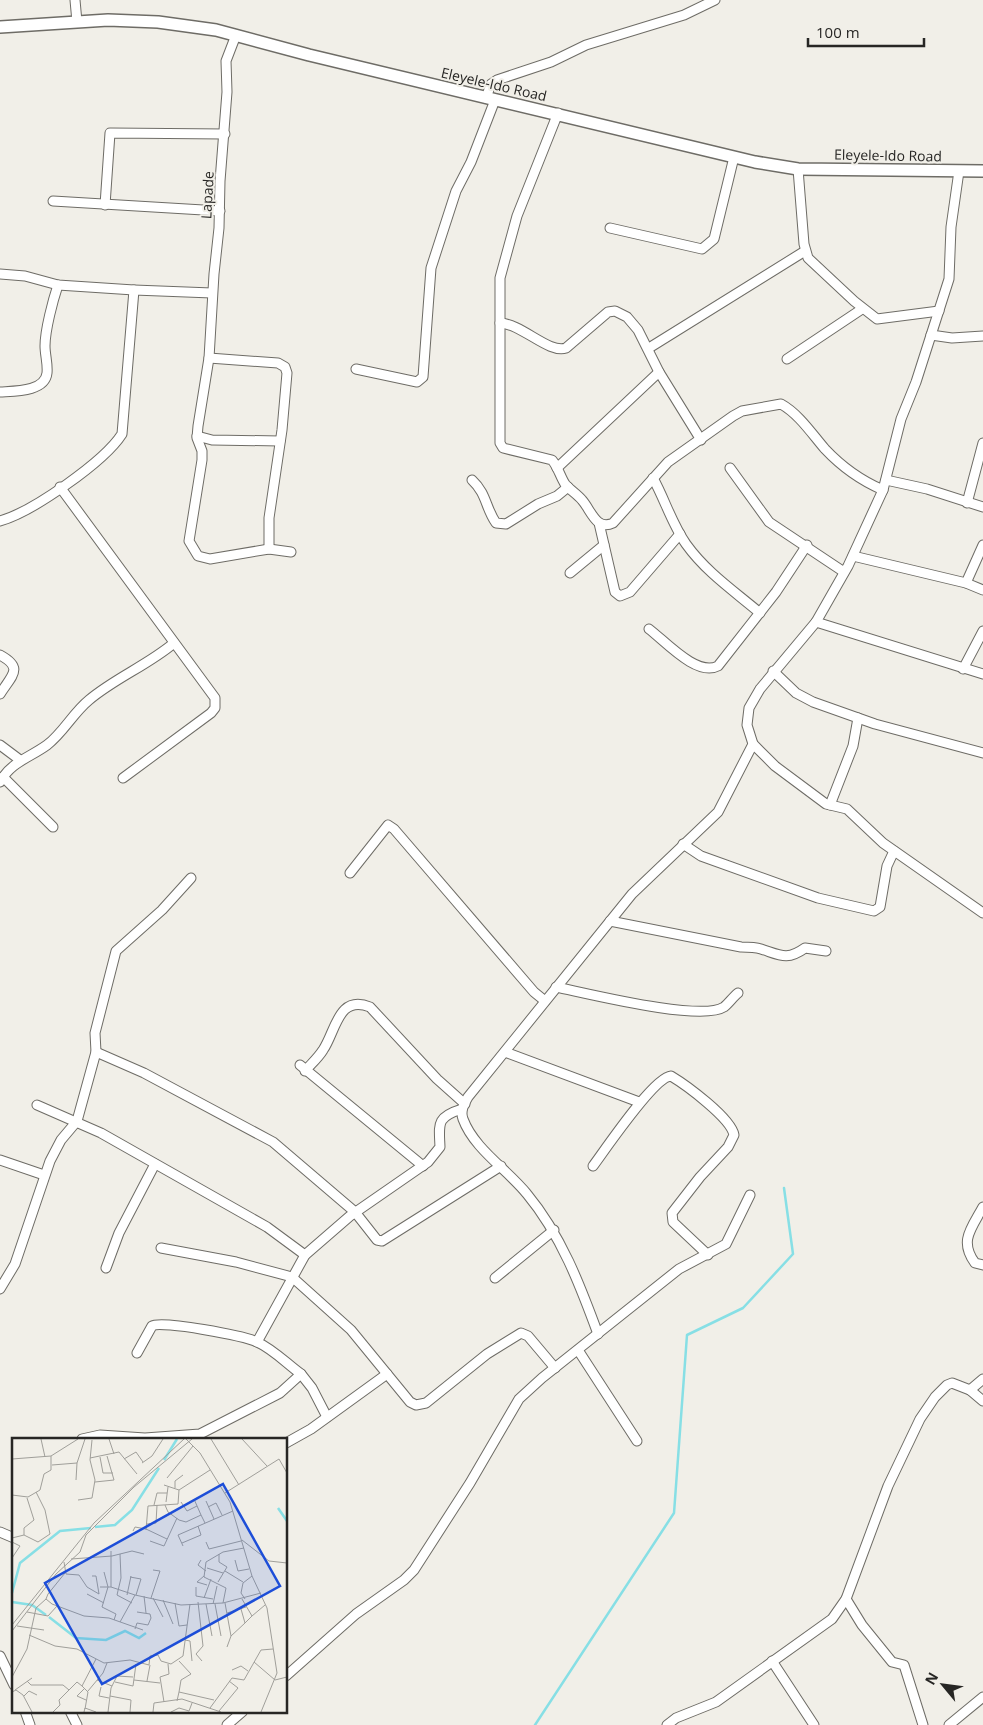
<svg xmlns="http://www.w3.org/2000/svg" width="983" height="1725" font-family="'Open Sans',sans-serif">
  <rect width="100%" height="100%" fill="#f1efe8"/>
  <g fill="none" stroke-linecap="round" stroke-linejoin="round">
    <!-- stream -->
    <polyline stroke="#87dfe5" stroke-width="2.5" points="535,1725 674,1513 687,1335 743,1308 793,1254 784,1188"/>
    <defs>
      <g id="street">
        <polyline points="75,0 77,22"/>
        <polyline points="236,35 226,61 227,92 220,181 219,228 214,274 209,358 198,426 197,438 202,451 202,460 189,541 198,556 210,559 269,549 291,552"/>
        <polyline points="486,98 491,84 497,80 551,62 586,45 684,15 715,0"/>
        <path d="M558 113 517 216 500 278V443L503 448 552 460C558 467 560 476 565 484 570 490 577 494 582 500 591 510 596 531 613 523L668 462 733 416 742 411 781 404C799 414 812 434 825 449 841 466 862 481 883 490"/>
        <polyline points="798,169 804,244 808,258 854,301 877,319 939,311"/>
        <polyline points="959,171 951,227 949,279 916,382 901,419 883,490 848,566 816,622 760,689 749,708 747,725 753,744 775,766 826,804 847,809 883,843 983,913"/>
        <polyline points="53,201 220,211"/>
        <polyline points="105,205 110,133 225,134"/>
        <polyline points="610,228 702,249 714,239 734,157"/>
        <polyline points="0,274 25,276 58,285 134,290"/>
        <path d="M500 323C522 324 549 354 566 348L608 312 615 311 627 317 638 330 659 372 701 440"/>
        <polyline points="931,335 952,338 983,336"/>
        <polyline points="649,348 805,251"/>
        <polyline points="209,358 278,363 285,367 287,373 282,430 269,518 269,549"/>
        <polyline points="787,359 862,309"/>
        <polyline points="356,369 417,382 423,377 431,268 456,191 471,162 495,100"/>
        <path d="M0 392C14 391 45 392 47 373 48 364 45 355 45 346 45 330 53 300 58 285"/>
        <polyline points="197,436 212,440 280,441"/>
        <polyline points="557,468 659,372"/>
        <polyline points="730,468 769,522 844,572"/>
        <path d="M653 478C665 500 672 524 686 544 706 572 734 591 760 613"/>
        <path d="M472 480C487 494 485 507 496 523L506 524 538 504 557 496 568 487"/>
        <polyline points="886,480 927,489 983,507"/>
        <polyline points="60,487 215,698 215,708 211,713 123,778"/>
        <polyline points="967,503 983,443"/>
        <path d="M0 521C32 512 104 462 122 434L134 290 212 293"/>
        <polyline points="599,523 615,592 620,596 630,592 680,534"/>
        <polyline points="853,556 966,583 983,590"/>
        <polyline points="570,573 604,545"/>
        <polyline points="966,583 983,545"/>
        <polyline points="816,622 983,674"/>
        <path d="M649 629C666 642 697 677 718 666L776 592 807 545"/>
        <path d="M0 655C24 668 12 675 0 694"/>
        <polyline points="963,669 983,631"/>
        <polyline points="773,671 796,693 813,702 875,724 983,753"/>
        <polyline points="0,745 20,760"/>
        <polyline points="3,777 53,827"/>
        <path d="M0 782C11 762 29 758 47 745 63 733 73 713 89 700 115 678 148 665 174 643"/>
        <polyline points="830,805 853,746 858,718"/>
        <polyline points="683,844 701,856 818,898 874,911 880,907 887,866 894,851"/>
        <polyline points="350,873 388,825 394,829 534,992 545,1001"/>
        <path d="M610 921 741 947C748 947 755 947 761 949 780 955 787 961 805 948L826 951"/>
        <path d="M556 987C586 993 701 1022 724 1007 729 1003 733 997 738 993"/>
        <polyline points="96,1052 144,1073 273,1142 355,1212 377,1240 382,1241 501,1166"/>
        <polyline points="505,1052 639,1102"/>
        <polyline points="300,1065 423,1166"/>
        <path d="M305 1071C311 1064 318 1058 323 1050 336 1031 338 994 370 1007L437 1079 465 1104"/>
        <polyline points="37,1105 101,1133 267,1227 305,1255"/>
        <polyline points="0,1160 44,1175"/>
        <path d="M593 1166C605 1150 654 1077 671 1076 686 1085 731 1118 734 1135L728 1147 700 1177 672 1213 673 1222 708 1255"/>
        <path d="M983 1207C971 1229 959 1241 975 1263L983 1265"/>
        <polyline points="161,1248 236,1262 292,1277 351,1330 410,1402 416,1405 426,1403 487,1354 521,1333 528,1336 555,1368"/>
        <polyline points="106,1268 119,1233 155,1164"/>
        <polyline points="495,1278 554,1230"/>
        <polyline points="0,1289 15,1264 50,1161 61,1140 77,1121 96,1052 95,1033 116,951 162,910 191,878"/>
        <path d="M598 1334C580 1285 561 1235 527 1194 508 1170 474 1149 463 1119 460 1111 464 1104 468 1097L632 894 718 812 753 744"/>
        <path d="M257 1342 305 1255 350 1216 428 1162 440 1147C439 1124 436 1117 462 1109"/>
        <polyline points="578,1350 637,1441"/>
        <polyline points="301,1374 312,1388 327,1417"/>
        <polyline points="970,1390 983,1401"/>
        <path d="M82 1439 100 1435 145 1438 200 1434 280 1393 301 1374C287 1364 273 1349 257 1342 245 1336 161 1320 152 1326L137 1353"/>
        <polyline points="286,1443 311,1429 387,1374"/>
        <polyline points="0,1532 14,1538"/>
        <polyline points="846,1599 862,1625 892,1662 904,1665 923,1725"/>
        <polyline points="0,1656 14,1685"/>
        <polyline points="772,1661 814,1725"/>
        <polyline points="286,1676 356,1614 404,1580 414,1570 470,1483 519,1399 542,1378 679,1269 726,1244 750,1195"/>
        <polyline points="25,1711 30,1725"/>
        <polyline points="70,1711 77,1725"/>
        <polyline points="227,1725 243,1711"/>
        <polyline points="667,1725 676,1718 716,1702 832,1619 846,1599 888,1486 920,1419 935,1397 947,1385 952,1383 970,1390 983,1379"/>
        <polyline points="949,1725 983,1697"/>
      </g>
      <polyline id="secondary" points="0,27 108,20 158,22 216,30 309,55 755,162 798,169 983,171"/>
    </defs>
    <!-- street casing -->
    <use href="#street" stroke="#6e6c66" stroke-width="11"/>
    <!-- secondary casing -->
    <use href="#secondary" stroke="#6e6c66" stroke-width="14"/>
    <!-- street -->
    <use href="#street" stroke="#fff" stroke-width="9"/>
    <!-- secondary -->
    <use href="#secondary" stroke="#fff" stroke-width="11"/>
  </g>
  <g text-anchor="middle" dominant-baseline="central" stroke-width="4" stroke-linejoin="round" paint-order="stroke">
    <!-- street labels -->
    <g font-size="14" fill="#272624" stroke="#f1efe8">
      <text transform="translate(494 84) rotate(13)">Eleyele-Ido Road</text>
      <text transform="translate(888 155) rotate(1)">Eleyele-Ido Road</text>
      <text transform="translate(207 195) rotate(-87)">Lapade</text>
    </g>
  </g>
  <!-- overview -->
  <g transform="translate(12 1438)">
    <rect width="275" height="275" fill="#f1efe8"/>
    <path fill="none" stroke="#87dfe5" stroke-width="2.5" d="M152 22 165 1M266 70 275 83M83 89 103 87 120 72 147 30M0 155 8 125 48 93 79 90M0 164 20 167 34 177M37 179 64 200 94 202 113 193 127 200 134 195"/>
    <path fill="none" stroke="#a09f9a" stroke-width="1" d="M29 1 33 19M97 1 102 16M174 1 188 15 218 64 240 138 255 170 265 235 249 274M199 1 227 47M230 1 255 28M88 19 91 35H101M78 20 107 14 125 36M0 21 39 18 66 1M112 21 124 14 131 24M130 25 140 18 151 1M40 27 65 25M155 40 181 8M64 42 65 25 73 1M83 44 102 42 95 18M152 47 167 52M163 50V43L171 37M167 52 198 32M213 55 267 21 275 35M0 57 16 59 28 52 32 36 39 32V18M182 61 189 77M66 62 80 60 83 42 78 22 80 2M194 63 202 81M154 64 156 49M169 64 175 73 185 68M142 67 145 55H155M153 67 156 74 167 82 174 84 189 77 193 85M196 69 204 65 210 77M135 86 144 85 145 67M134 92 136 68 166 66 167 52M121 93 123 89 134 91 155 101M12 97V90L22 82 15 60M0 100 12 97 26 104 38 96 33 72 24 54M230 102 257 123 275 125M138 103 152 108 165 80M0 104 8 108 0 120M194 104 197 111 229 103M170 105 189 97 186 88M171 108 166 97 221 73M108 116 109 140 105 157 120 165M59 121 100 118 120 113 132 116M189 122 186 127 194 133M223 122 226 133 237 131M52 124 54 136 67 137 75 149 87 156 84 138H80M195 130 211 135M213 133 231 144M92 134 96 149 90 169 104 176 102 182M53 135 36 156 34 161 40 166 72 178 97 180 131 192M192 138 185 144 195 147M118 139 129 141 124 157M206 144 215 129 207 124V116M88 149H99L123 157M99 149V113M184 149V158L201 161M75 156 92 165M115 157 119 138M132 158 134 175M139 160 148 133 141 132M141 160 151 179M192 160 199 141M230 161 240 178 253 167M233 161 229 155 231 145 240 138M151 162 161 186M186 164 191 208 184 216 190 223M163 165 167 188 175 187M211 165 214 150 192 139 194 124 211 114 232 110M213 165 219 198M194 166 200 198M201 166 205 148M203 166 209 198M229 171 233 185 240 178M15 174 36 178 45 168M215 175 234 169M108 184 123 157 169 167 211 165 249 155M0 187 82 85 172 1M5 188 32 192M123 191 125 185 136 187 139 180 138 176 125 174M0 193 44 136 68 114 74 97 122 49 180 1M17 197 43 208 65 211 92 225 118 222 137 227 138 218 146 217 149 223 159 226 171 218 178 166M173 202 178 203 180 223M215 209 219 198 233 185M167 223 179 236 169 242 167 254M242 224 263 242 275 239M220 232 229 228 236 233M0 239 15 211 24 170 34 161M85 242 100 248M122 242 148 245M15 243 19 247H51L57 252M135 243 138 227M103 244 121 248 124 226M89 249 87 258 97 260M72 251 65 258 74 262M3 252 20 240M76 253 91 235 95 225M0 254 4 252 11 257 20 274M12 258 17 253 25 257M98 258 119 262 118 274M165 263 167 254 202 262M152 264 148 239 157 236 156 226M198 270 220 240 232 242 249 212 261 211M73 271 76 254 70 248 84 221M207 273 226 250 217 243M41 274 48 267 47 262 65 244 70 248M72 274 73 270 84 274M96 274 99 250 105 238 121 239M141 274 142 265 170 261 209 274M159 274 167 270 177 273 180 265"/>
    <path fill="#1d4ed8" fill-opacity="0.15" stroke="#1d4ed8" stroke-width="2.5" d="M211 46 268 148 90 246 33 145Z"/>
    <rect width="275" height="275" fill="none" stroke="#272624" stroke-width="2.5"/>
  </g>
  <!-- north arrow -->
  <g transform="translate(943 1685) rotate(299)" stroke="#f1efe8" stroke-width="4" paint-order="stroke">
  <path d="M0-4L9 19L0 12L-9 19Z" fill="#272624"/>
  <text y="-8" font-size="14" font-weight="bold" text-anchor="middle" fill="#272624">N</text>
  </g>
  <!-- scale -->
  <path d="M808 38v8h116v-8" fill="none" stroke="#272624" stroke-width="2.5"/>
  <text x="816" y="38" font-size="15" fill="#272624" stroke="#f1efe8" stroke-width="4" paint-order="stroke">100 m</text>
</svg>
